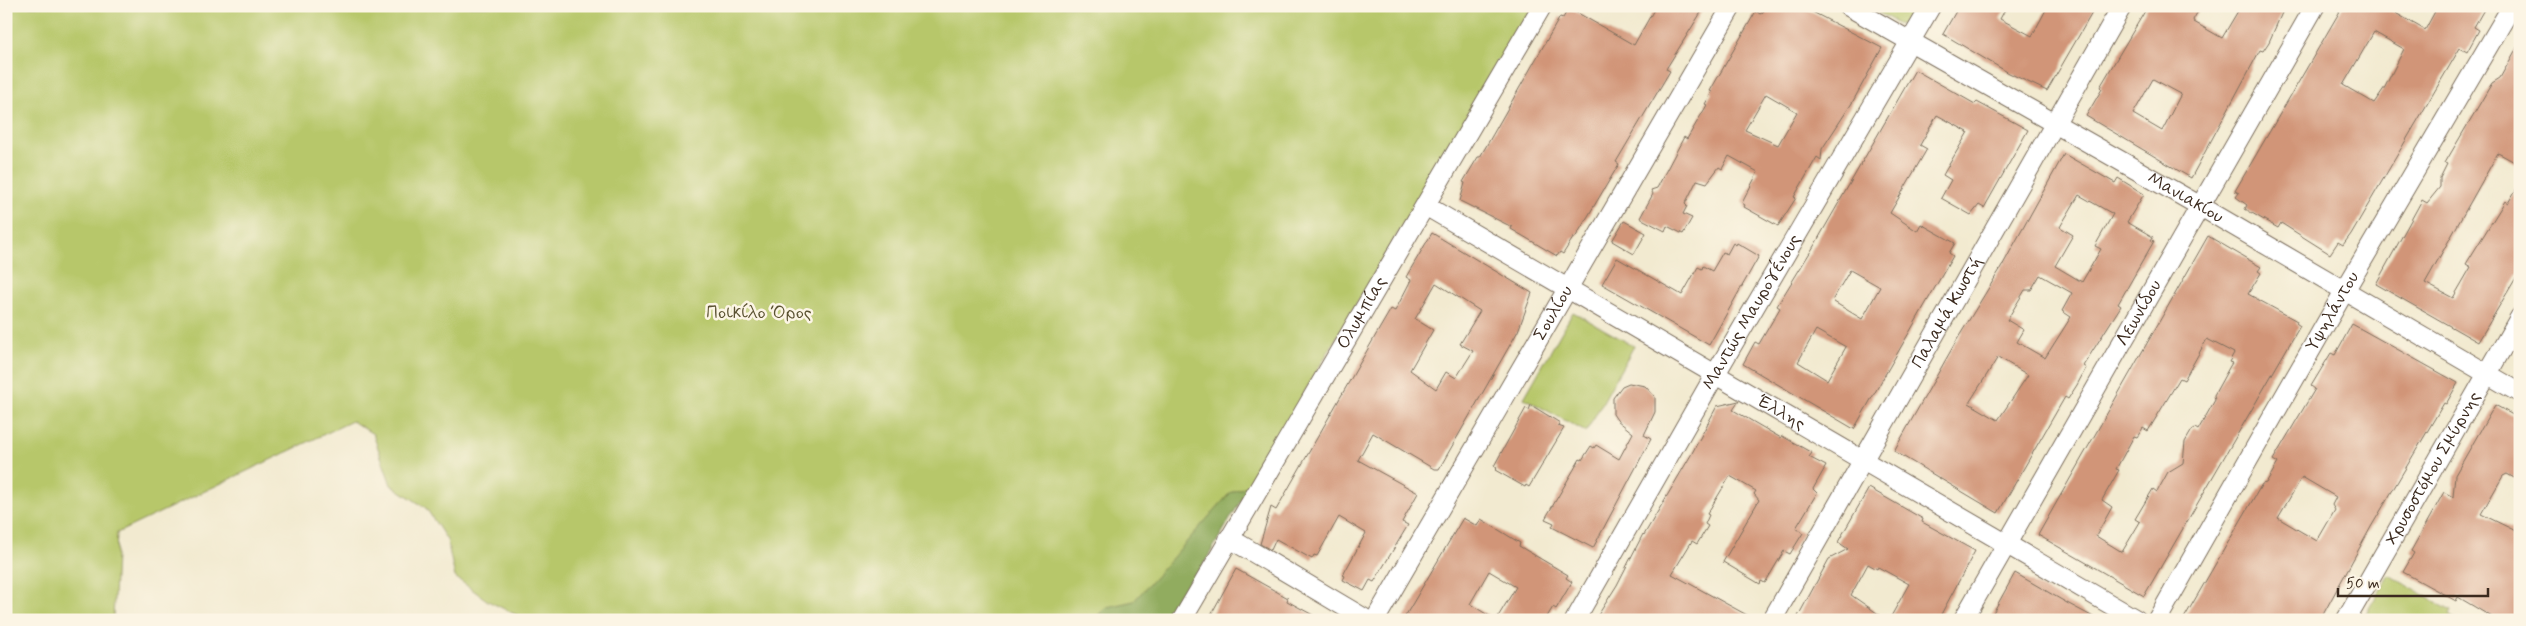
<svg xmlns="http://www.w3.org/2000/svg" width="2526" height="626" font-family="Mynerve,sans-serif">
  <rect width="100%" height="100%" fill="#fcf5e5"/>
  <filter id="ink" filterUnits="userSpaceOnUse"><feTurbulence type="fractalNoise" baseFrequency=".02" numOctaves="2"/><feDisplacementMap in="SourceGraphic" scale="10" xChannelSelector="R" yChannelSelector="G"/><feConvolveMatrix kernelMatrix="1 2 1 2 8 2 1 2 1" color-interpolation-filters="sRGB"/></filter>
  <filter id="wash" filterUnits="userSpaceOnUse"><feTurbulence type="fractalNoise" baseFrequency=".0096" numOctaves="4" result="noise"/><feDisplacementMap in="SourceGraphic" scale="20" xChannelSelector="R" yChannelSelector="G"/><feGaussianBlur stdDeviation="1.12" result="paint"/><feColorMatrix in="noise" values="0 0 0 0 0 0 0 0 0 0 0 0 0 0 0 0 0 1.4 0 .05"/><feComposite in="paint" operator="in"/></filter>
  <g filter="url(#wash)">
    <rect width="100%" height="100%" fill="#f2ead0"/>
    <!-- green -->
    <g fill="#b7c76a" stroke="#797844">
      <polygon points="6,6 1536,6 1419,197 1250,485 1230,493 1173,560 1133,620 527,620 488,601 455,577 447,540 426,508 391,485 373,434 352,421 117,533 113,620 6,620"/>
      <polygon points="1867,6 1920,6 1908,29"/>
      <polygon points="1573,312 1634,346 1586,432 1524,398"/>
      <polygon points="2389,575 2451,611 2449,615 2456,620 2362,620"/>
    </g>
    <!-- forest -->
    <polygon fill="#91ac5e" stroke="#666b3e" points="1250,485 1171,620 1093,620 1107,607 1134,601 1230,493"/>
    <g id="blocks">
      <!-- building -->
      <g fill="#d19578" fill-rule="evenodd">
        <polygon points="1656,6 1705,6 1666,69 1670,71 1616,162 1619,164 1575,238 1573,238 1563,254 1560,252 1557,256 1511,229 1512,227 1460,201 1465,183 1463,182 1478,157 1480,157 1560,17 1563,18 1569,8 1634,45"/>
        <path d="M1766 6H1801L1882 48 1852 103 1822 149 1821 160 1817 157 1794 197 1796 198 1778 226 1744 207 1745 205 1742 203 1758 172 1729 156 1722 169 1719 167 1707 183 1697 180 1685 204 1687 206 1683 214 1692 218 1683 234 1667 226 1665 231 1640 218 1653 194 1651 190 1657 188 1684 137 1687 139 1707 105 1705 104 1712 92 1710 91 1756 11 1760 14 1763 12ZM1766 94 1797 112 1778 145 1745 130Z"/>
        <polygon points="1959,6 2007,6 2000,19 2032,36 2048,6 2096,6 2047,91 2009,73 1943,34"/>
        <path d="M2148 6H2201L2193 20 2194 22 2222 38 2241 6H2285L2269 42 2263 51 2260 50 2191 178 2086 116 2102 89 2100 87ZM2153 79 2181 94 2162 131 2133 114Z"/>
        <path d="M2343 6H2395L2392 11 2425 30 2438 6H2486L2474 27 2479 30 2467 52 2460 48 2351 234 2343 245 2338 242 2330 254 2281 223 2278 228 2245 209 2247 205 2236 197 2239 193 2235 191ZM2374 32 2404 49 2385 87 2374 103 2343 85Z"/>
        <polygon points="2520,42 2520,165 2498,153 2425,283 2453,298 2471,267 2466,264 2505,201 2508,203 2520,183 2520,271 2478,342 2376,284 2422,200 2427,203 2440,187 2440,178 2447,164 2445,163 2492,83 2500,78"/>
        <path d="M1915 70 1975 104 1977 102 2028 130 1984 208 1979 205 1971 215 1941 198 1951 180 1943 175 1968 132 1937 115 1920 145 1927 149 1890 213 1917 231 1921 224 1955 243 1949 253 1953 256 1854 429 1743 364 1755 342 1759 344 1780 308 1777 306 1814 246ZM1850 270 1880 287 1862 319 1834 302 1833 299ZM1816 330 1846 347 1827 380 1798 362Z"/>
        <path d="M2064 154 2115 183 2118 178 2144 194 2127 222 2153 237 2151 240 2154 241 2118 304 2121 306 2083 366 2086 368 2077 385 2068 399 2065 397 1998 513 1894 451 1958 338 2001 268ZM2079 195 2113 214 2095 246 2101 249 2082 282 2055 266 2073 235 2060 227ZM2040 275 2072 293 2062 311 2071 317 2045 358 2017 342 2024 330 2007 320 2025 290H2031ZM1998 357 2028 375 1998 420 1969 403Z"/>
        <polygon points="1624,221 1646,233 1634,254 1612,241"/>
        <path d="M1432 233 1532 293 1518 331 1439 469H1434L1373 433 1358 460 1418 493 1402 522 1408 525 1374 582 1370 580 1364 591 1343 580 1345 576 1343 575 1366 533 1339 517 1317 556 1314 555 1312 559 1276 539 1271 550 1260 544 1271 507 1276 510 1377 333 1391 309 1395 311 1411 280 1406 277ZM1436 283 1480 311 1460 344 1473 351 1456 378 1446 372 1436 389 1410 370 1433 330 1415 319Z"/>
        <path d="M2208 236 2261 267 2258 271 2261 273 2248 294 2297 321 2296 323 2300 326 2144 596 2038 535ZM2207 339 2234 353 2229 362 2232 363 2230 366 2214 395 2215 400 2198 430 2195 428 2192 430 2185 442 2183 463 2168 472 2157 492 2153 489 2135 519 2140 522 2122 552 2096 536 2112 507 2102 500 2119 470 2116 469 2134 436 2137 437 2143 428 2148 431 2180 378 2184 380Z"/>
        <polygon points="1733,243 1736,245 1737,243 1759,256 1709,345 1602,284 1617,258 1682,295 1698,267 1702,269 1703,266 1712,271 1723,252 1727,254"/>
        <path d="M2352 324 2458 383 2446 404 2444 403 2371 527 2320 620H2183L2262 484 2266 483 2278 463 2273 460 2315 389 2311 386 2331 353 2335 355ZM2302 477 2336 497 2332 505 2335 510 2317 541 2278 518Z"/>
        <polygon points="1629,383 1645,386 1655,397 1655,412 1644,435 1651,439 1593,548 1552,527 1554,523 1545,519 1580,459 1582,460 1591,446 1594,448 1596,445 1619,459 1633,433 1617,420 1613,414 1613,398 1622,386"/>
        <polygon points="1739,401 1733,410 1781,438 1782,436 1812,453 1809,457 1826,466 1813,489 1817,493 1796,528 1803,533 1790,554 1784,551 1765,583 1761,581 1760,584 1723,562 1759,500 1754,494 1756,491 1730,476 1707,514 1709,515 1705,524 1708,526 1697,544 1692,541 1672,574 1756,620 1595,620 1617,585 1643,534 1644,535 1691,455 1717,406"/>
        <polygon points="1531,405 1560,423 1558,426 1564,428 1529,487 1526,485 1525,487 1495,470 1497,468 1494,466 1526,408 1529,410"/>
        <polygon points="2495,405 2520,419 2520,481 2507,474 2503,476 2481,514 2520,533 2520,607 2512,620 2497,620 2458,597 2456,601 2403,572 2414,553 2411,551 2444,492 2453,497 2455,475"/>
        <polygon points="1869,488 1923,519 1922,522 1975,551 1938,620 1889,620 1909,584 1878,567 1877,569 1868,564 1851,595 1887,620 1796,620 1829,559 1848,549 1838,542"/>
        <polygon points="1463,518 1477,526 1481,519 1520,543 1519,546 1568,575 1566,578 1572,582 1556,609 1553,607 1545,620 1496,620 1516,587 1489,571 1470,604 1496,620 1403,620"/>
        <polygon points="1236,569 1288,598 1287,601 1322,620 1208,620"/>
        <polygon points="2015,573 2067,603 2099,620 1989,620"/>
      </g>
    </g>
  </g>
  <g filter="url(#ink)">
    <use href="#blocks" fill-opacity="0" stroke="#7b6d5c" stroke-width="1"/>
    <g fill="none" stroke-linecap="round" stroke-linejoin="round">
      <defs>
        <g id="street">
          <path id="s1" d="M1848 6 2200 206 2520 393"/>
          <path id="s2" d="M1426 206 2137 620"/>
          <polyline points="1229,538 1367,620"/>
          <path id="s3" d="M1182 620 1542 6"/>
          <path id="s4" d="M1375 620 1732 6"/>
          <path id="s5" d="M1575 620 1716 373 1931 6"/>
          <path id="s6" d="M1772 620 2122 6"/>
          <path id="s7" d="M1963 620 2315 6"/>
          <path id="s8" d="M2157 620 2345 290 2512 6"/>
          <path id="s9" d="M2346 620 2520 317"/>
        </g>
      </defs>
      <!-- street casing -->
      <use href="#street" stroke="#7b6d5c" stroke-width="21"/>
      <!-- street -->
      <use href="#street" stroke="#fff" stroke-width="19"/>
    </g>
  </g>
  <g text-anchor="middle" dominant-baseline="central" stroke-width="5" stroke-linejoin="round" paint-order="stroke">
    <!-- street labels -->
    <g font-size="18" fill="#3b2a1e" stroke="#fcf5e5">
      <text stroke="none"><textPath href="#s1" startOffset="388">Μανιακίου</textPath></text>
      <text stroke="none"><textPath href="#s5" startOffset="355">Μαντώς Μαυρογένους</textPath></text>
      <text stroke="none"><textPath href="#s8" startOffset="355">Υψηλάντου</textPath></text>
      <text stroke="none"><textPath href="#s3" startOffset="356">Ολυμπίας</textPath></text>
      <text stroke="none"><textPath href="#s6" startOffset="354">Παλαμά Κωστή</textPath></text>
      <text stroke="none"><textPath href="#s7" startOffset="354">Λεωνίδου</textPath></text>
      <text stroke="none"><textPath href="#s4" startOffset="355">Σουλίου</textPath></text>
      <text stroke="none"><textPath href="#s2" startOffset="411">Έλλης</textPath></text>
      <text stroke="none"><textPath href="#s9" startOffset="175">Χρυσοστόμου Σμύρνης</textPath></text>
    </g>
    <!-- park labels -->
    <g font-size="18" fill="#5a5131" stroke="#fcf5e5">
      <text x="759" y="313">Ποικίλο Όρος</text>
    </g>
  </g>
  <!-- margin -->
  <rect width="2526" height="626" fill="none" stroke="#fcf5e5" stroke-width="25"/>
  <!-- scale -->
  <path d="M2338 588v8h150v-8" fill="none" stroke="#3b2a1e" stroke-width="2.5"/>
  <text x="2346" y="588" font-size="15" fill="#3b2a1e" stroke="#fcf5e5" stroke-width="4" paint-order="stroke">50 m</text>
</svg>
